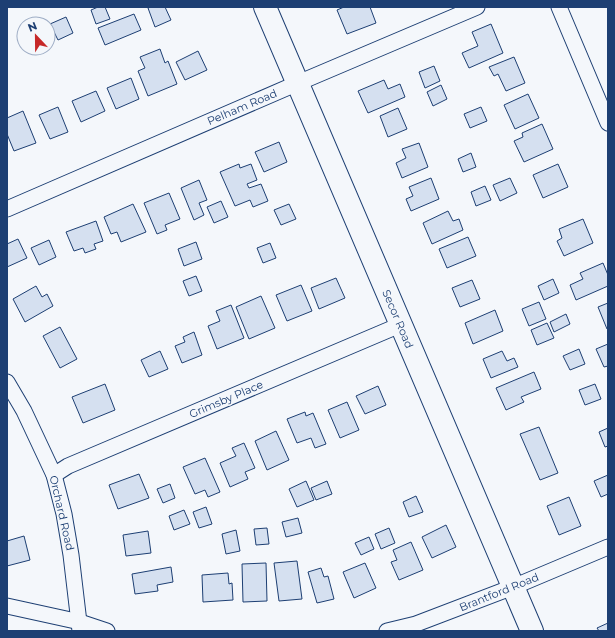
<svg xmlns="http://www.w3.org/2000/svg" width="615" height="638" font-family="Montserrat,sans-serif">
  <rect width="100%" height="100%" fill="#f4f7fb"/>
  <!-- building -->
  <g fill="#d5e0f0" stroke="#1d3f73">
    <polygon points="98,7 105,7 110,19 96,24 91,10"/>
    <polygon points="151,7 165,7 171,20 155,27 148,8"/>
    <polygon points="344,7 370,7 376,23 347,34 337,10"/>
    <polygon points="134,14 141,30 105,45 98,28"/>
    <polygon points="66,17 73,33 58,40 50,24"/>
    <polygon points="491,24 503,53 469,68 462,53 478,46 472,32"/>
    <polygon points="160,49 165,63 168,61 177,84 148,96 138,71 145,68 140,57"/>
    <polygon points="198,51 207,70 185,80 176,62"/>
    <polygon points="514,57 525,83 506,91 498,74 494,76 489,67"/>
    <polygon points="434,66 440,81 425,88 419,72"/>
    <polygon points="131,78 139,99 116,109 107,88"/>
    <polygon points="384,80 388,89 400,84 405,97 368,113 358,91"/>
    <polygon points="441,85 447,99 433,106 427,92"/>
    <polygon points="96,91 105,111 81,122 72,101"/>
    <polygon points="528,94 539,118 515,129 504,105"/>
    <polygon points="58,107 68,132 50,139 39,115"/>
    <polygon points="481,107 487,121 470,128 464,114"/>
    <polygon points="398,108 407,129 388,137 380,116"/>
    <polygon points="23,111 36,143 14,151 7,134 7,118"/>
    <polygon points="542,124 553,149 524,162 514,141 523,137 522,133"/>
    <polygon points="279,142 287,162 264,172 255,152"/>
    <polygon points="419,143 428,167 402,178 396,163 406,158 402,149"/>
    <polygon points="471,153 476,167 463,172 458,159"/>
    <polygon points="239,164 240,168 251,164 257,180 247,184 249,188 261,184 268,201 253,207 250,200 235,206 220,172"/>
    <polygon points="558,164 568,187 543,198 533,175"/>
    <polygon points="431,178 439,199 411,211 406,199 413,196 409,187"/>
    <polygon points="510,178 517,193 500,201 493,185"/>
    <polygon points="199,180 207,200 199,203 204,215 194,220 181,188"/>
    <polygon points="485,186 491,200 476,206 471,192"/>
    <polygon points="169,193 180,219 165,225 167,230 157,234 144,203"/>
    <polygon points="221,201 228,217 214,223 207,207"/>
    <polygon points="133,204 146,232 121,242 117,232 111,234 104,217"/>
    <polygon points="289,204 296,219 281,225 274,210"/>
    <polygon points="448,211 453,221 459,219 463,230 432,244 423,223"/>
    <polygon points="583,219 593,243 564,256 557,241 562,238 559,229"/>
    <polygon points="96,221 103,241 94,244 96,249 85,253 83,248 74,251 66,232"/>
    <polygon points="468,237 476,256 447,268 439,249"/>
    <polygon points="18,239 27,258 7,267 7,244"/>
    <polygon points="49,240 56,257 39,265 31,248"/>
    <polygon points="196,242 202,259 184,266 178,249"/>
    <polygon points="270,243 276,258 263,263 257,248"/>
    <polygon points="603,263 608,275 608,286 576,300 570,285 583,279 580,273"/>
    <polygon points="196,276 202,291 189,296 183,281"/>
    <polygon points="336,278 345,298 319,309 311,288"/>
    <polygon points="553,279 559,293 544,300 538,286"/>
    <polygon points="472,280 480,299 460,307 452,288"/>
    <polygon points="301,285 312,311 287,321 276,295"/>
    <polygon points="36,286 42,297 47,294 53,306 25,322 13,299"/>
    <polygon points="261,296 275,328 249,339 236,307"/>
    <polygon points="539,302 546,319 529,326 522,309"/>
    <polygon points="608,303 608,329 607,329 598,307"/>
    <polygon points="231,305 244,338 217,349 208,326 220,321 216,311"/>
    <polygon points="495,310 503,331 473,344 465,323"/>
    <polygon points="566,314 570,324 554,332 550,322"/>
    <polygon points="547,323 554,338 537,345 531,330"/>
    <polygon points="60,327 77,359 60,368 43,336"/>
    <polygon points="194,332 202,355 182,363 175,346 185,342 183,337"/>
    <polygon points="608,344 608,366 604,367 596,349"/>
    <polygon points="579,349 585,364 570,370 563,356"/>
    <polygon points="160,351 168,369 149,377 141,360"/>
    <polygon points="502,351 507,361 514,358 518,367 491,378 483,359"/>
    <polygon points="534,372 541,389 521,397 524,402 506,410 496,388"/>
    <polygon points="105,384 115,410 83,423 72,397"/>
    <polygon points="595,384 601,399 585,405 579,390"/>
    <polygon points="378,386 386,405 365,414 356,396"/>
    <polygon points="347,402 359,430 340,438 328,410"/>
    <polygon points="305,412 306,416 313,413 326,444 315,448 311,438 297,443 287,419"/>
    <polygon points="539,427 558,473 540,480 520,434"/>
    <polygon points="608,428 608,446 605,447 599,432"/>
    <polygon points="276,431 289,460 267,470 255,441"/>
    <polygon points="244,443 255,468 245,472 248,479 230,487 220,463 236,456 232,448"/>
    <polygon points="205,458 220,492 208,497 205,490 195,494 183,467"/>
    <polygon points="139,474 149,498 118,509 109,485"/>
    <polygon points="608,475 608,494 601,497 594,481"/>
    <polygon points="306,481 314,500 297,507 289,489"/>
    <polygon points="327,481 332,494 316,500 311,488"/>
    <polygon points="170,484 175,498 163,503 157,489"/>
    <polygon points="416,496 423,512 409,517 403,502"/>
    <polygon points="569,497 581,526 559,535 547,506"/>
    <polygon points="206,507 212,524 199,528 193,512"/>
    <polygon points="184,510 190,524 174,530 169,516"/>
    <polygon points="298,518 302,533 286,537 282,522"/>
    <polygon points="446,525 456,547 432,558 422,537"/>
    <polygon points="267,528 269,544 256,545 254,529"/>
    <polygon points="389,528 395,543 381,549 375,534"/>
    <polygon points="236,530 240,551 226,554 222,534"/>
    <polygon points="148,531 151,553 126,556 123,535"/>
    <polygon points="24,536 30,560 7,566 7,541"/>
    <polygon points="369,537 374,549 361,555 355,543"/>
    <polygon points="411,542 423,570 399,580 391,562 397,560 393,550"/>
    <polygon points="297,561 302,599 279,601 274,563"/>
    <polygon points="266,563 267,601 243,602 242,564"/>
    <polygon points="365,563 376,588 354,598 343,572"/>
    <polygon points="171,567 173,582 157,585 158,591 135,594 132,574"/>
    <polygon points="321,568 324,577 328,576 334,599 317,603 308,572"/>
    <polygon points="228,573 229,584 232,583 233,600 203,602 202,575"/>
    <polygon points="608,623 608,631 599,631 597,628"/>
  </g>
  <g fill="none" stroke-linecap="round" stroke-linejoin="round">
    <defs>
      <g id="street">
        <polyline points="559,7 608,123"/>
        <polyline points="7,209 298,83 477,7"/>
        <polyline points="7,382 24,411 54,475 64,514 71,555 80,631"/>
        <polyline points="54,475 68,466 400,325"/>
        <polyline points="7,606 80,622 107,631"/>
        <polyline points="387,631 416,624 513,587 608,547"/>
      </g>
      <polyline id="primary" points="265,7 532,631"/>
    </defs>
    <!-- street casing -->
    <use href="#street" stroke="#1d3f73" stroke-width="17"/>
    <!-- primary casing -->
    <use href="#primary" stroke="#1d3f73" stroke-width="24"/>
    <!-- street -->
    <use href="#street" stroke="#f4f7fb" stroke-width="15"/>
    <!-- primary -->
    <use href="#primary" stroke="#f4f7fb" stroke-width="22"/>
  </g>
  <g text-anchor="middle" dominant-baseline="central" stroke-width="3" stroke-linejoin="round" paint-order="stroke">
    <!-- street labels -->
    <g font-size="11" fill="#1d3f73" stroke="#f4f7fb">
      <text transform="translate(242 107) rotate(-23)">Pelham Road</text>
      <text transform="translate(398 319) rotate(67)">Secor Road</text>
      <text transform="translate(226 399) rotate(-23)">Grimsby Place</text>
      <text transform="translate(62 513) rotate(77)">Orchard Road</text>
      <text transform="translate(499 592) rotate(-22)">Brantford Road</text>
    </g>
  </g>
  <!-- border -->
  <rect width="615" height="638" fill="none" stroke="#1d3f73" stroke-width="16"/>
  <!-- north arrow -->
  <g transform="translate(36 36) rotate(338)"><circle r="19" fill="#f4f7fb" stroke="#9eadc5"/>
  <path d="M0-3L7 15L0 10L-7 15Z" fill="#c62828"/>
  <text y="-6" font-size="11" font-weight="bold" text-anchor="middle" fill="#1d3f73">N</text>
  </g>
</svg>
